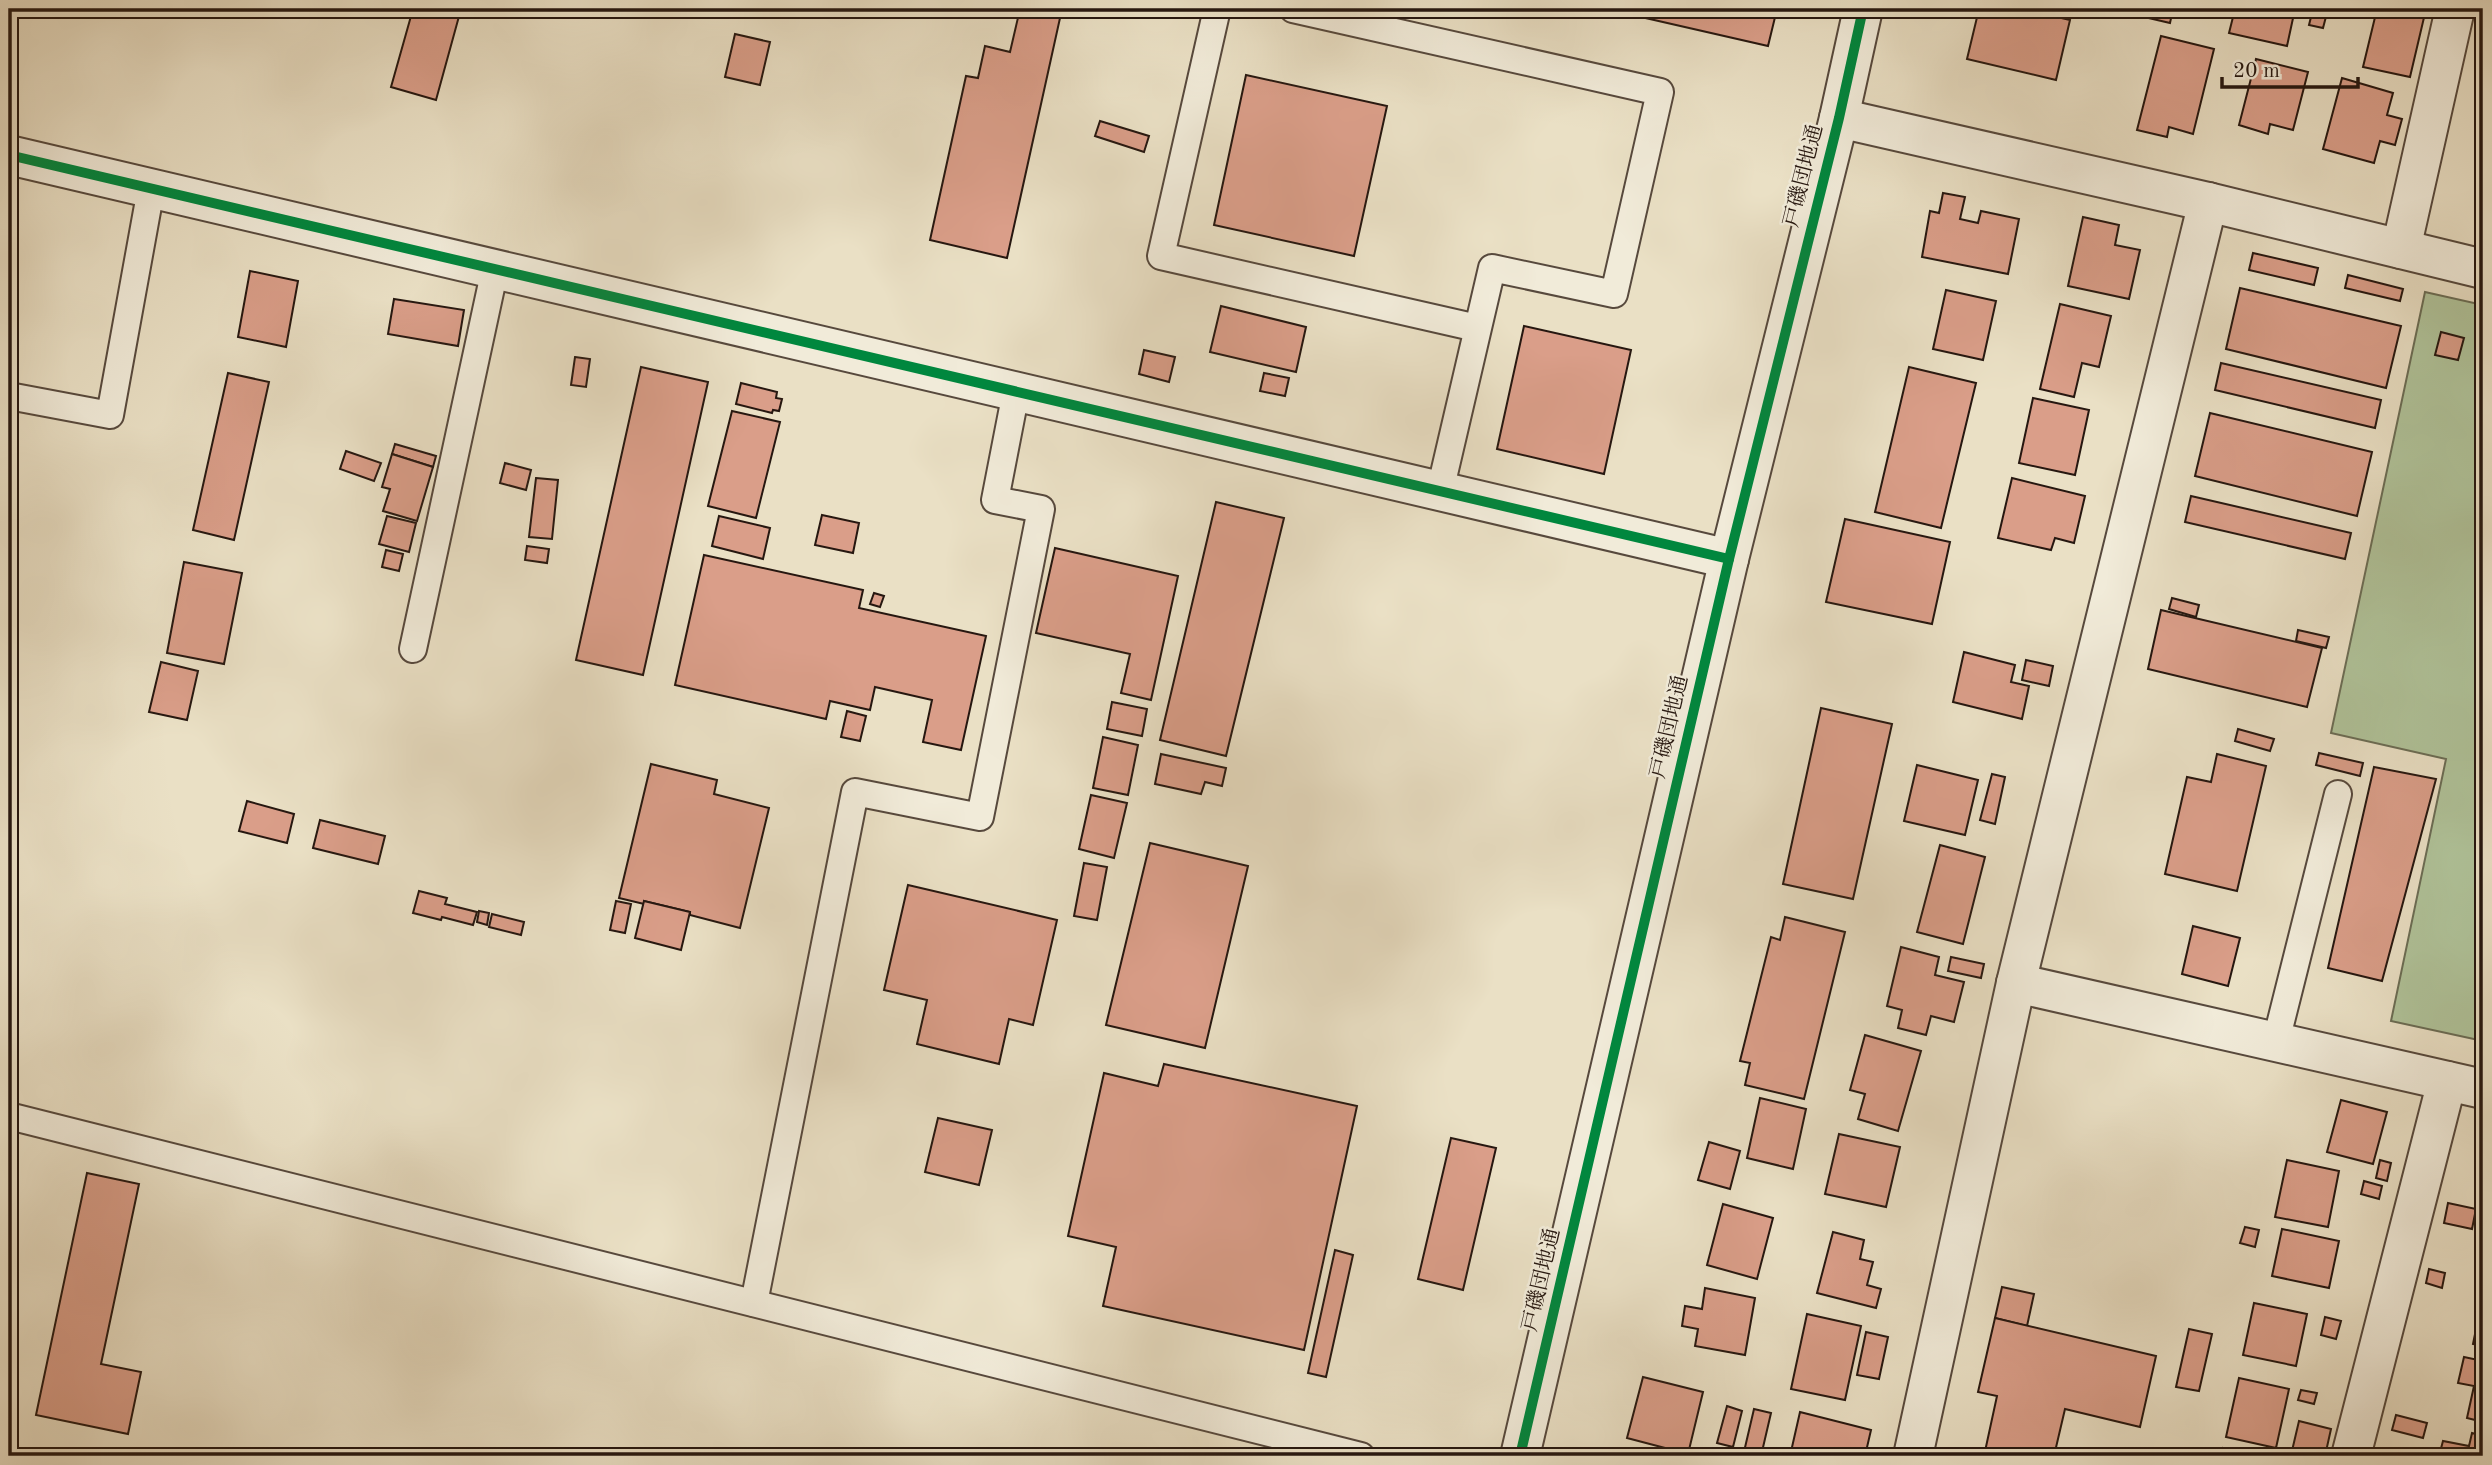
<svg xmlns="http://www.w3.org/2000/svg" width="2492" height="1465" font-family="'Old Standard TT','Noto Serif JP',serif">
  <rect width="100%" height="100%" fill="#eae0c5"/>
  <filter id="stains"><feTurbulence type="fractalNoise" baseFrequency=".00286" numOctaves="4"/><feColorMatrix values="0 0 0 0 .2 0 0 0 0 .09 0 0 0 0 .02 0 0 0 .5 -.17"/></filter>
  <radialGradient id="worn" r=".72"><stop offset=".6" stop-color="#630" stop-opacity="0"/><stop offset="1" stop-color="#630" stop-opacity=".3"/></radialGradient>
  <!-- green -->
  <polygon fill="#b0c39a" stroke="#6b6d55" stroke-width="2" points="2425,292 2483,305 2483,1041 2391,1021 2446,759 2331,733"/>
  <!-- building -->
  <g fill="#da9e89" stroke="#261710" stroke-width="2">
    <polygon points="413,9 461,9 436,100 391,87"/>
    <polygon points="1020,9 1062,9 1007,258 930,240 966,76 978,78 985,46 1010,52"/>
    <polygon points="1606,9 1777,9 1768,46"/>
    <polygon points="1979,9 2023,9 2070,20 2056,80 1967,59"/>
    <polygon points="2110,9 2173,9 2170,23"/>
    <polygon points="2235,9 2295,9 2287,46 2229,33"/>
    <polygon points="2313,9 2328,9 2323,28 2309,25"/>
    <polygon points="2377,9 2426,9 2410,77 2363,67"/>
    <polygon points="735,34 770,42 760,85 725,77"/>
    <polygon points="2161,36 2214,49 2193,134 2169,127 2167,137 2137,130"/>
    <polygon points="2256,59 2308,72 2293,130 2270,124 2268,134 2239,125"/>
    <polygon points="1246,75 1387,106 1354,256 1214,225"/>
    <polygon points="2342,78 2393,93 2387,115 2402,119 2395,145 2380,141 2374,163 2323,149"/>
    <polygon points="1100,121 1149,136 1144,152 1095,136"/>
    <polygon points="1943,193 1965,197 1960,219 1978,223 1981,211 2019,219 2008,274 1922,257 1930,211 1939,213"/>
    <polygon points="2083,217 2119,225 2115,245 2140,250 2129,299 2068,286"/>
    <polygon points="2253,253 2318,268 2314,285 2249,270"/>
    <polygon points="250,271 298,281 286,347 238,337"/>
    <polygon points="2348,275 2403,289 2400,301 2345,288"/>
    <polygon points="2240,288 2401,326 2386,388 2226,349"/>
    <polygon points="1946,290 1996,301 1983,360 1933,349"/>
    <polygon points="394,299 464,310 458,346 388,334"/>
    <polygon points="2060,304 2111,316 2099,367 2082,363 2074,397 2040,389"/>
    <polygon points="1221,306 1306,327 1296,372 1210,352"/>
    <polygon points="1524,326 1631,350 1604,474 1497,449"/>
    <polygon points="2441,332 2464,338 2458,360 2435,355"/>
    <polygon points="1144,350 1175,357 1169,382 1139,374"/>
    <polygon points="575,357 590,359 586,387 571,385"/>
    <polygon points="2221,363 2381,400 2375,428 2215,390"/>
    <polygon points="641,367 708,382 643,675 576,660"/>
    <polygon points="1909,367 1976,383 1941,528 1875,512"/>
    <polygon points="228,373 269,382 234,540 193,530"/>
    <polygon points="1264,373 1289,378 1285,396 1260,391"/>
    <polygon points="741,383 777,392 776,398 782,399 779,411 773,410 772,413 736,404"/>
    <polygon points="2033,398 2089,410 2075,475 2019,463"/>
    <polygon points="732,411 780,422 756,518 708,506"/>
    <polygon points="2210,413 2372,452 2357,516 2195,476"/>
    <polygon points="395,444 436,456 433,467 392,454"/>
    <polygon points="346,451 381,463 374,481 340,469"/>
    <polygon points="392,454 433,467 417,521 383,511 390,489 382,487"/>
    <polygon points="505,463 531,470 526,490 500,483"/>
    <polygon points="536,478 558,480 552,539 529,537"/>
    <polygon points="2012,478 2085,496 2074,543 2055,538 2051,550 1998,538"/>
    <polygon points="2191,496 2351,533 2345,559 2185,522"/>
    <polygon points="1216,502 1284,518 1226,756 1160,740"/>
    <polygon points="822,515 859,523 853,553 815,545"/>
    <polygon points="387,516 416,523 409,552 379,544"/>
    <polygon points="719,516 770,528 763,559 712,546"/>
    <polygon points="1845,519 1950,542 1932,624 1826,602"/>
    <polygon points="527,546 549,549 547,563 525,560"/>
    <polygon points="1055,548 1178,576 1151,700 1121,693 1130,654 1036,633"/>
    <polygon points="386,550 403,554 399,571 382,567"/>
    <polygon points="704,555 863,590 859,608 986,636 961,750 923,742 932,700 875,687 870,710 830,701 826,719 675,685"/>
    <polygon points="184,562 242,573 224,664 167,653"/>
    <polygon points="874,593 884,596 880,607 870,604"/>
    <polygon points="2172,598 2199,605 2196,617 2169,609"/>
    <polygon points="2161,610 2322,648 2307,707 2148,669"/>
    <polygon points="2298,630 2329,637 2326,648 2296,641"/>
    <polygon points="1964,652 2015,665 2011,682 2029,686 2022,719 1953,702"/>
    <polygon points="2026,660 2053,666 2049,686 2022,680"/>
    <polygon points="161,662 198,671 187,720 149,712"/>
    <polygon points="1112,702 1147,709 1142,736 1107,729"/>
    <polygon points="1821,708 1892,724 1853,899 1783,884"/>
    <polygon points="847,711 866,716 860,741 841,737"/>
    <polygon points="2238,729 2274,739 2270,751 2235,741"/>
    <polygon points="1103,737 1138,745 1128,795 1093,788"/>
    <polygon points="2319,753 2363,763 2360,776 2316,765"/>
    <polygon points="1161,754 1226,768 1222,786 1205,782 1201,794 1155,784"/>
    <polygon points="2217,754 2266,766 2237,891 2165,874 2187,777 2211,782"/>
    <polygon points="651,764 717,780 714,794 769,808 740,928 690,915 690,912 644,901 644,904 619,898"/>
    <polygon points="1917,765 1978,780 1965,835 1904,821"/>
    <polygon points="2374,767 2436,779 2382,981 2328,968"/>
    <polygon points="1992,774 2005,777 1995,824 1980,820"/>
    <polygon points="1091,795 1127,803 1114,858 1079,849"/>
    <polygon points="247,801 294,814 287,843 239,831"/>
    <polygon points="320,820 385,836 378,864 313,848"/>
    <polygon points="1150,843 1248,866 1205,1048 1106,1025"/>
    <polygon points="1940,845 1985,857 1963,944 1917,932"/>
    <polygon points="1084,863 1107,867 1097,920 1074,916"/>
    <polygon points="908,885 1057,920 1033,1025 1009,1019 999,1064 917,1044 927,1000 884,990"/>
    <polygon points="419,891 447,898 445,904 477,912 473,925 442,917 441,920 413,913"/>
    <polygon points="616,901 631,904 625,933 610,930"/>
    <polygon points="644,901 690,912 681,950 635,938"/>
    <polygon points="479,911 489,913 487,925 477,922"/>
    <polygon points="492,914 524,922 521,935 489,927"/>
    <polygon points="1785,917 1845,932 1804,1099 1745,1085 1750,1063 1740,1061 1771,937 1780,940"/>
    <polygon points="2193,926 2240,938 2228,986 2182,974"/>
    <polygon points="1901,947 1939,957 1935,975 1964,982 1954,1022 1931,1016 1926,1035 1898,1028 1902,1010 1887,1006"/>
    <polygon points="1951,957 1984,964 1981,978 1948,971"/>
    <polygon points="1865,1035 1921,1051 1898,1131 1858,1119 1865,1094 1850,1090"/>
    <polygon points="1164,1064 1357,1106 1304,1350 1103,1306 1116,1247 1068,1236 1104,1073 1158,1086"/>
    <polygon points="1760,1098 1806,1109 1793,1169 1747,1158"/>
    <polygon points="2341,1100 2387,1112 2373,1164 2327,1152"/>
    <polygon points="938,1118 992,1130 979,1185 925,1172"/>
    <polygon points="1839,1134 1900,1147 1886,1207 1825,1194"/>
    <polygon points="1451,1138 1496,1148 1463,1290 1418,1279"/>
    <polygon points="1709,1142 1740,1151 1730,1189 1698,1180"/>
    <polygon points="2287,1160 2339,1171 2328,1227 2275,1217"/>
    <polygon points="2380,1160 2391,1163 2387,1181 2376,1178"/>
    <polygon points="87,1173 139,1184 101,1364 141,1372 128,1434 36,1415"/>
    <polygon points="2364,1181 2382,1186 2379,1199 2361,1194"/>
    <polygon points="2448,1203 2476,1209 2472,1229 2444,1223"/>
    <polygon points="1723,1204 1773,1218 1757,1279 1707,1265"/>
    <polygon points="2245,1227 2259,1230 2255,1247 2240,1243"/>
    <polygon points="2282,1229 2339,1241 2329,1288 2272,1276"/>
    <polygon points="1833,1232 1864,1240 1860,1259 1873,1262 1867,1285 1881,1289 1876,1308 1817,1293"/>
    <polygon points="1335,1250 1353,1255 1326,1377 1308,1373"/>
    <polygon points="2429,1269 2445,1273 2442,1288 2426,1283"/>
    <polygon points="2002,1287 2034,1294 2027,1326 1995,1318"/>
    <polygon points="1705,1288 1755,1298 1745,1355 1695,1346 1698,1329 1682,1326 1685,1306 1702,1309"/>
    <polygon points="2483,1295 2483,1346 2473,1344"/>
    <polygon points="2254,1303 2307,1314 2296,1366 2243,1355"/>
    <polygon points="1807,1314 1861,1326 1845,1400 1791,1389"/>
    <polygon points="2325,1317 2341,1321 2336,1339 2321,1335"/>
    <polygon points="1995,1318 2156,1356 2140,1427 2065,1409 2054,1456 1984,1456 1997,1396 1978,1392"/>
    <polygon points="2189,1329 2212,1334 2199,1391 2176,1387"/>
    <polygon points="1866,1332 1888,1337 1879,1379 1857,1375"/>
    <polygon points="2464,1357 2483,1361 2483,1422 2467,1418 2474,1386 2458,1383"/>
    <polygon points="1643,1377 1703,1392 1688,1454 1627,1438"/>
    <polygon points="2239,1378 2289,1389 2276,1448 2226,1437"/>
    <polygon points="2301,1390 2317,1393 2314,1404 2298,1400"/>
    <polygon points="1727,1406 1742,1411 1733,1447 1717,1443"/>
    <polygon points="1754,1409 1771,1413 1761,1456 1743,1456"/>
    <polygon points="1800,1412 1871,1430 1865,1456 1790,1456"/>
    <polygon points="2396,1415 2427,1423 2423,1438 2392,1430"/>
    <polygon points="2299,1421 2331,1429 2325,1456 2291,1455"/>
    <polygon points="2472,1433 2483,1436 2483,1456 2439,1456 2443,1441 2469,1446"/>
    <polygon points="2223,1448 2255,1456 2221,1456"/>
  </g>
  <g fill="none" stroke-linecap="round" stroke-linejoin="round">
    <defs>
      <g id="service">
        <polyline points="1217,9 1161,256 1477,328"/>
        <polyline points="1293,9 1660,92 1614,294 1492,268 1440,491"/>
        <polyline points="9,396 110,415 151,189"/>
        <polyline points="413,649 495,269"/>
        <polyline points="2276,1041 2338,794"/>
        <polyline points="9,1116 1361,1456"/>
        <polyline points="754,1303 855,792 980,817 1041,509 995,500 1016,392"/>
      </g>
      <g id="minor">
        <polyline points="9,155 1729,559"/>
        <polyline points="2401,249 2455,9"/>
        <polyline points="2016,983 2483,1089"/>
        <polyline points="1913,1456 2016,983 2208,202"/>
        <polyline points="2351,1456 2447,1081"/>
      </g>
      <g id="tertiary">
        <polyline points="1839,118 2208,202 2483,269"/>
        <polyline points="1520,1456 1729,559 1839,118 1863,9"/>
      </g>
    </defs>
    <!-- service casing -->
    <use href="#service" stroke="#57493d" stroke-width="30"/>
    <!-- minor casing -->
    <use href="#minor" stroke="#57493d" stroke-width="42"/>
    <!-- tertiary casing -->
    <use href="#tertiary" stroke="#57493d" stroke-width="42"/>
    <!-- service -->
    <use href="#service" stroke="#f1ebd9" stroke-width="26"/>
    <!-- minor -->
    <use href="#minor" stroke="#f1ebd9" stroke-width="38"/>
    <!-- tertiary -->
    <use href="#tertiary" stroke="#f1ebd9" stroke-width="38"/>
    <defs>
      <g id="cycleway">
        <polyline points="9,155 1729,559"/>
        <polyline points="1520,1456 1729,559 1839,118 1863,9"/>
      </g>
    </defs>
    <!-- cycleway casing -->
    <use href="#cycleway" stroke="#f1ebd9" stroke-width="15"/>
    <!-- cycleway -->
    <use href="#cycleway" stroke="#00873e" stroke-width="10"/>
  </g>
  <g text-anchor="middle" dominant-baseline="central" stroke-width="5" stroke-linejoin="round" paint-order="stroke">
    <!-- street labels -->
    <g font-size="21" fill="#261710" stroke="#f1ebd9">
      <text transform="translate(1804 176) rotate(-76)">戸磯団地通</text>
      <text transform="translate(1670 727) rotate(-77)">戸磯団地通</text>
      <text transform="translate(1542 1280) rotate(-77)">戸磯団地通</text>
    </g>
  </g>
  <!-- margin -->
  <rect width="2492" height="1465" fill="none" stroke="#eae0c5" stroke-width="35"/>
  <rect x="10" y="10" width="2471" height="1444" fill="none" stroke="#261710" stroke-width="3.5"/>
  <rect x="18" y="18" width="2457" height="1430" fill="none" stroke="#261710" stroke-width="2"/>
  <!-- scale -->
  <path d="M2222 77v10h136v-10" fill="none" stroke="#261710" stroke-width="3.5"/>
  <text x="2233" y="77" font-size="21" fill="#261710" stroke="#f1ebd9" stroke-width="5" paint-order="stroke">20 m</text>
  <rect width="100%" height="100%" filter="url(#stains)"/>
  <rect width="100%" height="100%" fill="url(#worn)"/>
</svg>
